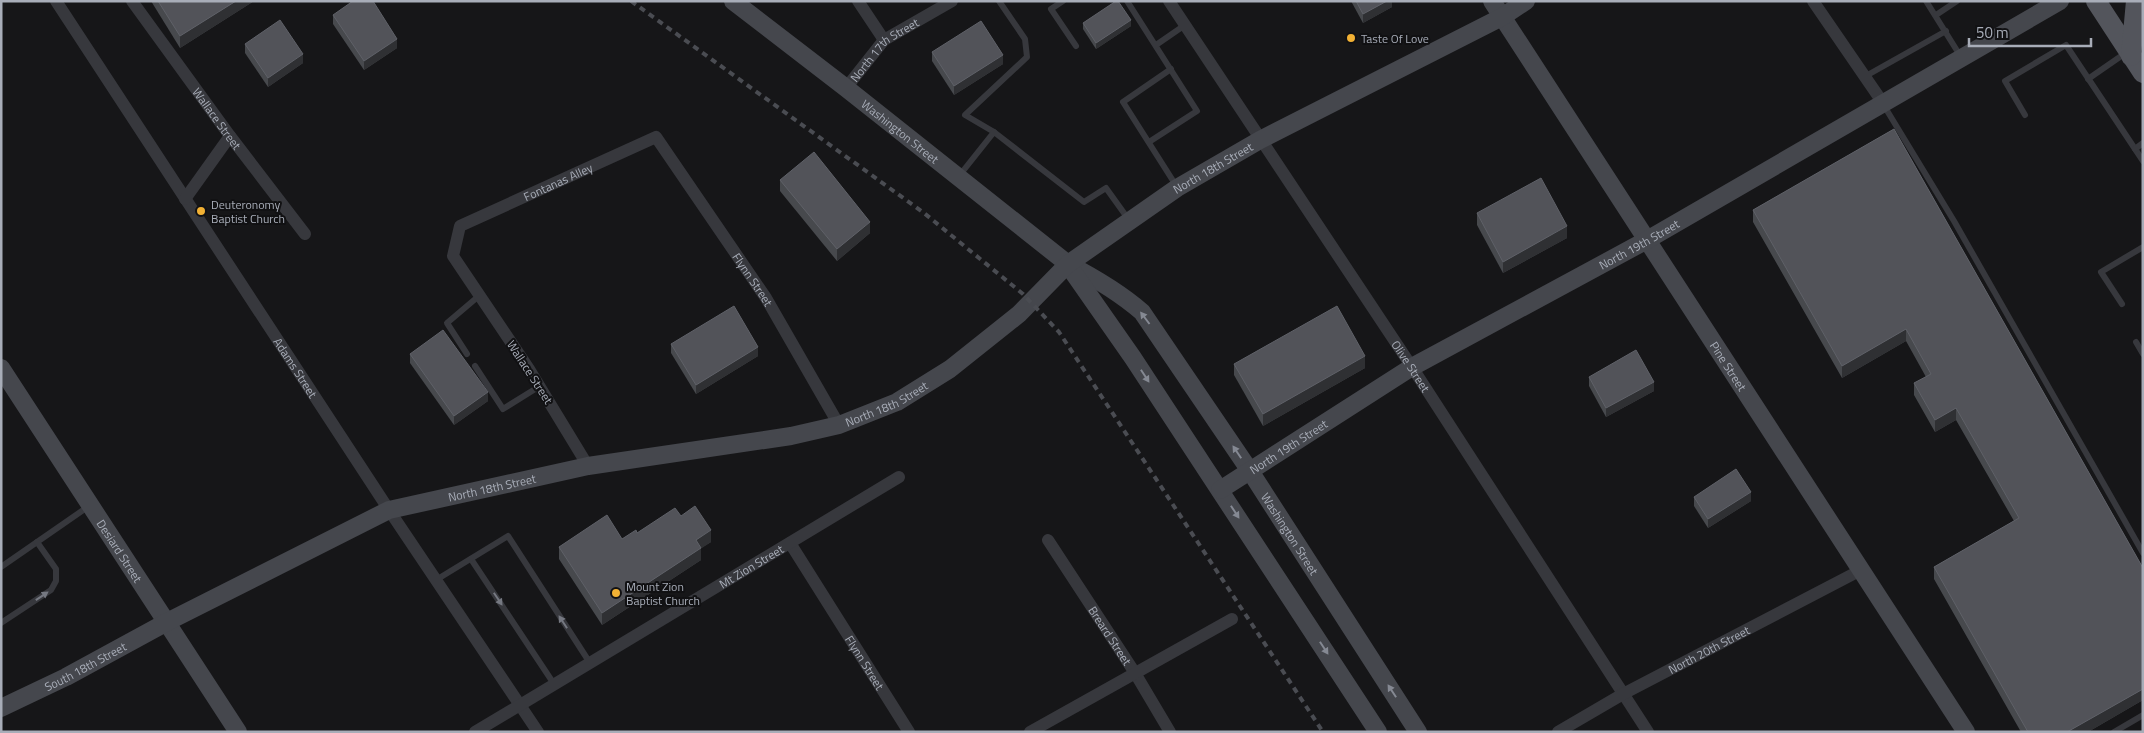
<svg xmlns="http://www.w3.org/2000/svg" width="2144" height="733" font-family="'Titillium Web',sans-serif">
  <rect width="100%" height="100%" fill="#161618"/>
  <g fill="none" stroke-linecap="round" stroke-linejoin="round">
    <!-- lane -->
    <g stroke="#37383d" stroke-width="6">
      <polyline points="1063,1 1051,9 1076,46"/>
      <polyline points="1127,1 1197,111 1149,142"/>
      <polyline points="1926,1 1961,57"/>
      <polyline points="1936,15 1957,1"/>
      <polyline points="1156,45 1185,25"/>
      <polyline points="1171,69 1123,102 1177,187"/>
      <polyline points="1864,77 1946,31"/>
      <polyline points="2088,79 2127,52"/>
      <polyline points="1883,104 1954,221 2143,553"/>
      <polyline points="2025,115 2005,81 2066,45 2143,161"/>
      <polyline points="994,132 965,115 1027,57 1025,39 999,1"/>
      <polyline points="2135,149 2143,143"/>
      <polyline points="959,176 994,132 1084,202 1106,188 1129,220"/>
      <polyline points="2122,304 2101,272 2143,247"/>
      <polyline points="2136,342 2143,354"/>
      <polyline points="467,354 447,323 480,295"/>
      <polyline points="475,366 503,409 540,386"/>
      <polyline points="471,559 554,684"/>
      <polyline points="1,567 89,506"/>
      <polyline points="436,580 508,536 590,663"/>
      <polyline points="1,623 51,590 56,581 56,569 37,542"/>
      <polyline points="2114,732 2143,715"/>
    </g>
    <!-- street -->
    <g stroke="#37383d" stroke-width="12">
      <path id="s1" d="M56 1 389 510 538 732"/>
      <path id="s2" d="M132 1 230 136 305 234"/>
      <polyline points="858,1 884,40"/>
      <path id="s3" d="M1169 1 1412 367 1648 732"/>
      <polyline points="1813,1 1883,103"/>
      <path id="s4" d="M846 88 884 40 952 1"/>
      <polyline points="185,199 230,136"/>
      <path id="s5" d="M588 466 529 369 453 256 460 226 656 137 766 298 839 425"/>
      <path id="s6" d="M1048 540 1135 673 1170 732"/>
      <path id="s7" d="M790 543 909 732"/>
      <path id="s8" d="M475 732 899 477"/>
      <polyline points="1030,732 1232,619"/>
      <path id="s9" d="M1558 732 1623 694 1861 570"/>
    </g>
    <!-- secondary -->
    <g stroke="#45474d" stroke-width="18">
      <path id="s10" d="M733 1 846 88 1068 264C1095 278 1119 292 1142 312L1250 471 1418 732"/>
      <path id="s11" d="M1492 1 1966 732"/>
      <polyline points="1068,265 1133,358 1378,732"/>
      <path id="s12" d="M1 368 238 732"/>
      <path id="s13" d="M1220 490 1412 367 1647 240 2060 1"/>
      <path id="s14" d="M1 708 66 677 167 622 389 510 588 466 791 436 839 425 897 402 950 369 1019 314 1068 264 1177 188 1260 140 1502 17 1526 1"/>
    </g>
    <!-- primary -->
    <g stroke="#53555c" stroke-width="20">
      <polyline points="2096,1 2143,73"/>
      <polyline points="2131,56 2136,1"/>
    </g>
    <!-- rail -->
    <polyline stroke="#4a4c52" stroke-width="4" stroke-dasharray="6 5" stroke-linecap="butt" points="631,1 924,213 1023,294 1059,332 1323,732"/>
  </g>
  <!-- wall -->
  <g fill="#47494d">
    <polygon points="151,1 254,1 180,48"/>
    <polygon points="1351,1 1392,1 1392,7 1363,23"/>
    <polygon points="333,15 397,48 364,70 333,24"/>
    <polygon points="1083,23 1131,26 1096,49 1083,29"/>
    <polygon points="245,44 303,63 268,87 245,53"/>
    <polygon points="932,52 1003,64 954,95 932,61"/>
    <polygon points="1894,129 2143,568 2143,700 2088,732 2021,732 1934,579 1934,567 2014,521 1956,420 1935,432 1914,395 1914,383 1926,377 1906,341 1842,378 1753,222 1753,210"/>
    <polygon points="780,180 870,233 837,261 780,191"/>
    <polygon points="1477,213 1567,238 1503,273 1477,225"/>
    <polygon points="671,344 758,356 696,394 671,353"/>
    <polygon points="410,354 488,401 454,425 410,363"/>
    <polygon points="1234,364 1365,368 1263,426 1234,375"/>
    <polygon points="1589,377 1654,391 1606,417 1589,386"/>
    <polygon points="1694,497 1751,501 1708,528 1694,506"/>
    <polygon points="681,516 711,542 701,548 701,560 602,625 559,559 559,547 622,539"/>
  </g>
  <!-- shaded-wall -->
  <g fill="#2f3033">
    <polygon points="236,1 254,1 180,48 180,36"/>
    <polygon points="1387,1 1392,1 1392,7 1363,23 1363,14"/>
    <polygon points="1131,20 1131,26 1096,49 1096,43"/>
    <polygon points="397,39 397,48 364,70 364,61"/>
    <polygon points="303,54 303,63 268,87 268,78"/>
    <polygon points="1003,55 1003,64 954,95 954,86"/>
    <polygon points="870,222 870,233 837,261 837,249"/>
    <polygon points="1567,226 1567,238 1503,273 1503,262"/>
    <polygon points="1906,329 1906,341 1842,378 1842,366"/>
    <polygon points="758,347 758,356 696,394 696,385"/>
    <polygon points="1365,356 1365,368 1263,426 1263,414"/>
    <polygon points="1654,382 1654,391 1606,417 1606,408"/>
    <polygon points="488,392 488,401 454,425 454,416"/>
    <polygon points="1956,408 1956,420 1935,432 1935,420"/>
    <polygon points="1751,492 1751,501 1708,528 1708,519"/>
    <polygon points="711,530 711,542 696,552 696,540"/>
    <polygon points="701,548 701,560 602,625 602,613"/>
    <polygon points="2143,689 2143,700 2088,732 2067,732"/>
  </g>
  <!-- building -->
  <g fill="#525359" stroke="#5f6168">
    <polygon points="158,1 236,1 180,36"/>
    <polygon points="353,1 373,1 397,39 364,61 333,15"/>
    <polygon points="1116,1 1118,1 1131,20 1096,43 1083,23"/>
    <polygon points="1356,1 1387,1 1363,14"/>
    <polygon points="280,20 303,54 268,78 245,44"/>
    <polygon points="981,21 1003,55 954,86 932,52"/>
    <polygon points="1894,129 2143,568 2143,689 2067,732 2028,732 1934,567 2019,518 1956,408 1935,420 1914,383 1931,374 1906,329 1842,366 1753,210"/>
    <polygon points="814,152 870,222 837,249 780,180"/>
    <polygon points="1541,178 1567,226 1503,262 1477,213"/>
    <polygon points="734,306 758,347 696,385 671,344"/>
    <polygon points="1337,306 1365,356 1263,414 1234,364"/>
    <polygon points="443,330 488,392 454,416 410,354"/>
    <polygon points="1636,350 1654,382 1606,408 1589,377"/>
    <polygon points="1736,469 1751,492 1708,519 1694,497"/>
    <polygon points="695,506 711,530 696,540 701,548 602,613 559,547 607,515 622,539 636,530 637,533 675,508 681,516"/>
  </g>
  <!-- one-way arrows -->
  <defs><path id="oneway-solid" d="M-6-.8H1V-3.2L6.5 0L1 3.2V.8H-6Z" transform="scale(1.25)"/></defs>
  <g fill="#858993">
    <use href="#oneway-solid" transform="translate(1145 318) rotate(-127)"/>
    <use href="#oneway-solid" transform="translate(1145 376) rotate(57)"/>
    <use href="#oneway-solid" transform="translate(1237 452) rotate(-124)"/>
    <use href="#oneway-solid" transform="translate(1235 512) rotate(57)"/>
    <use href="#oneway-solid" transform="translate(1324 648) rotate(57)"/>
    <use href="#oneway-solid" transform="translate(1392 691) rotate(-123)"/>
  </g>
  <g fill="#757881">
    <use href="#oneway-solid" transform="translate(42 596) rotate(-34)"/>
    <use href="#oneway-solid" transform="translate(498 599) rotate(56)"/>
    <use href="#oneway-solid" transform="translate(563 622) rotate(-123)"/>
  </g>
  <!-- markers -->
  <g fill="#f2b134" stroke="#111113" stroke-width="2">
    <circle cx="1351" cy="38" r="5"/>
    <circle cx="201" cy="211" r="5"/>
    <circle cx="616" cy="593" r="5"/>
  </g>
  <g text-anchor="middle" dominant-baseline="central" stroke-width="4" stroke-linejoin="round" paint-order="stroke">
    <!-- poi labels -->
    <g font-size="12" fill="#a8adb8" stroke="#111113" text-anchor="start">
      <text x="1361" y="38">Taste Of Love</text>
      <text x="211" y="204">Deuteronomy<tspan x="211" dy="14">Baptist Church</tspan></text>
      <text x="626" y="586">Mount Zion<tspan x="626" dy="14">Baptist Church</tspan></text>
    </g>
    <!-- street labels -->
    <g font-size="12" fill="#a8adb8" stroke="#111113">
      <text stroke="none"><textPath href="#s4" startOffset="55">North 17th Street</textPath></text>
      <text stroke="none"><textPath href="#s2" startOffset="145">Wallace Street</textPath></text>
      <text stroke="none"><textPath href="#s10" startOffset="212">Washington Street</textPath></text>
      <text stroke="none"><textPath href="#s14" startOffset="1351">North 18th Street</textPath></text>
      <text stroke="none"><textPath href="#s5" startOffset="388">Fontanas Alley</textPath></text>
      <text stroke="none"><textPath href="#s13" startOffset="486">North 19th Street</textPath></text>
      <text stroke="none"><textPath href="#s5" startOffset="668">Flynn Street</textPath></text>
      <text stroke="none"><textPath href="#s3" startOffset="438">Olive Street</textPath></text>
      <text stroke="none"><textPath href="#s11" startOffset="435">Pine Street</textPath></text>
      <text stroke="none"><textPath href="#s1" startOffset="438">Adams Street</textPath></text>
      <text transform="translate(530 372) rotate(57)">Wallace Street</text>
      <text stroke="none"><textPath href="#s14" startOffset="946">North 18th Street</textPath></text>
      <text stroke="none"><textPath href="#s13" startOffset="81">North 19th Street</textPath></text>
      <text stroke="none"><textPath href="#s14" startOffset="541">North 18th Street</textPath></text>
      <text stroke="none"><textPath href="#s10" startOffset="781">Washington Street</textPath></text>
      <text stroke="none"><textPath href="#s12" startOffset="218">Desiard Street</textPath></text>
      <text stroke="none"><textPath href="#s8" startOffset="322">Mt Zion Street</textPath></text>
      <text stroke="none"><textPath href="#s6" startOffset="114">Breard Street</textPath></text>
      <text stroke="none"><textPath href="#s9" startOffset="172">North 20th Street</textPath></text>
      <text stroke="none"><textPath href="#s7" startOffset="141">Flynn Street</textPath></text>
      <text stroke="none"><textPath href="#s14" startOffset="94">South 18th Street</textPath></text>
    </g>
  </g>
  <!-- border -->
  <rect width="2144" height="733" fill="none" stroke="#a8adb8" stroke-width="5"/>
  <!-- scale -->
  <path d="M1969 38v8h122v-8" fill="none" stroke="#a8adb8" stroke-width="2.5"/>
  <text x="1976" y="38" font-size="15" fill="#a8adb8" stroke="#111113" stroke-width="4" paint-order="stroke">50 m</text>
</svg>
